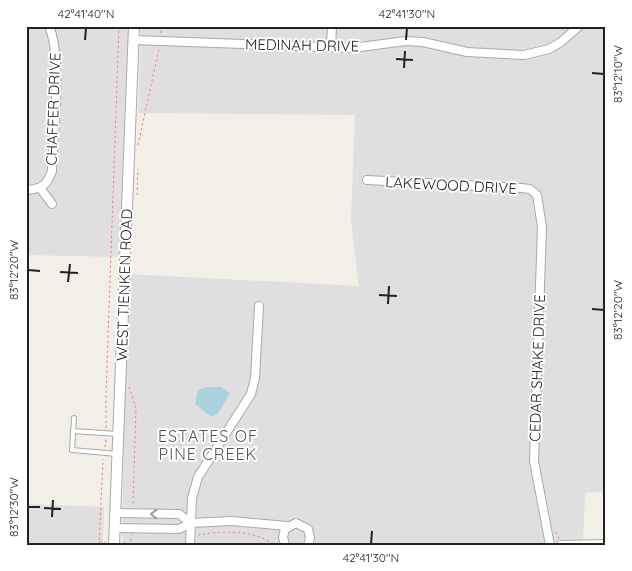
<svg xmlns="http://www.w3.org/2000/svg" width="632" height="571" font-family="Quicksand,sans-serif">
  <rect width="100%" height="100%" fill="#f2efe9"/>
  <!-- residential -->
  <g fill="#e0dfdf">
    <polygon points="26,26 128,26 119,257 26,255"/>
    <polygon points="141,26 606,26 606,491 585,493 583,545 122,545 127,274 359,286 351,221 355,115 138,113"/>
    <polygon points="26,504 104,507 103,545 26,545"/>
  </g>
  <!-- water -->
  <polygon fill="#aad3df" points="206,387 221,387 230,393 218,414 211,417 195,404 198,390"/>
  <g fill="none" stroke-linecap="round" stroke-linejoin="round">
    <defs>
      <g id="service">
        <polyline points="74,418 72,450 117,454"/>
        <polyline points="73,431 118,434"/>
      </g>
      <g id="minor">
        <polyline points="134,40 352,48 406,41 423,42 467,52 524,55 549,49 561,42 579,26"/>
        <polyline points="331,47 332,26"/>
        <polyline points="367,180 521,188 530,189 537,195 542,227 534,461 550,545"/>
        <polyline points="41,189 52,204"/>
        <path d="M26 190C41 189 47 186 52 171 53 133 63 59 49 26"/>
        <polyline points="115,513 179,514 191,523"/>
        <polyline points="115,528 179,529 191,523 232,521 287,526"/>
        <polyline points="190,545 192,498 198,477 251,394 255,378 259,306"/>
        <polyline points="285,545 283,537 285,529 296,523 308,529 310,538 308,545"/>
        <polyline points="561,545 606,544"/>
      </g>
      <polyline id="tertiary" points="114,545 134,26"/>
    </defs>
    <!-- service casing -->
    <use href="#service" stroke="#a9a9a9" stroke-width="6"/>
    <!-- minor casing -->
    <use href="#minor" stroke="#a9a9a9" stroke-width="10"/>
    <!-- tertiary casing -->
    <use href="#tertiary" stroke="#a9a9a9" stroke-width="12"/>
    <!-- path -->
    <g stroke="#fa8072" stroke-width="1" stroke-dasharray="2.5 2.5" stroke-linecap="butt">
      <polyline points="160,26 161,33"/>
      <polyline points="138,145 159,49"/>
      <polyline points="137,195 138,169"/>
      <polyline points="129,387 136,408 133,506"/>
      <polyline points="106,428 106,394 119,26"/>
      <polyline points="105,447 106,439"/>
      <polyline points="556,532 559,539"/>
      <path d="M198 535C222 531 254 529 274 545"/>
      <polyline points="99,542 105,542"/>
      <polyline points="124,543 131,544 131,535"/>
      <polyline points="99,545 103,459"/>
    </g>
    <!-- service -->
    <use href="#service" stroke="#fff" stroke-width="4"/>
    <!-- minor -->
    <use href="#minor" stroke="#fff" stroke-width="8"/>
    <!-- tertiary -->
    <use href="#tertiary" stroke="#fff" stroke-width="10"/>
  </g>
  <!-- one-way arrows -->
  <defs><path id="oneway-chevron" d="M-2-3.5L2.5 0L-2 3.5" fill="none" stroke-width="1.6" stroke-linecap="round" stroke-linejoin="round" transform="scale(1.25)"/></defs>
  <use stroke="#9c9c9c" href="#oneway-chevron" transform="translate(154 514) rotate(-179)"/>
  <!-- ticks -->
  <path fill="none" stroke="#222" stroke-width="2" d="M85 40 86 28M406 40 407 28M396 59 413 60M404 68 405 51M592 73 604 74M28 270 40 271M60 272 78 273M68 282 70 264M379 295 397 296M388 304 389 286M592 309 604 310M28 507H40M44 508 61 509M52 517 53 500M371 544 372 531"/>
  <g text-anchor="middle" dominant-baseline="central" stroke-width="4" stroke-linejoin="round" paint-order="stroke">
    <!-- street labels -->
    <g font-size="15" fill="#222" stroke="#fff">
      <text transform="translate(302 45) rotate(1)">MEDINAH DRIVE</text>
      <text transform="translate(53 109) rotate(-88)">CHAFFER DRIVE</text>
      <text transform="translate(451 185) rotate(3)">LAKEWOOD DRIVE</text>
      <text transform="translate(124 285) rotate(-88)">WEST TIENKEN ROAD</text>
      <text transform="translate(537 368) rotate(-88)">CEDAR SHAKE DRIVE</text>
    </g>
    <!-- neighbourhood labels -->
    <g font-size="16" letter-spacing="1" fill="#555" stroke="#fff">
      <text x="208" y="436">ESTATES OF<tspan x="208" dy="18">PINE CREEK</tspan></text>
    </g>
  </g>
  <!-- border -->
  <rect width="632" height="571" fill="none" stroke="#ffffff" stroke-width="55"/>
  <rect x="28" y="28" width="576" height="516" fill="none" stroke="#222" stroke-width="2"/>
  <g font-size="12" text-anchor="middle" fill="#222">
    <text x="86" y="18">42°41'40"N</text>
    <text x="407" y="18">42°41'30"N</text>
    <text transform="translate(618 74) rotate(-90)" y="4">83°12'10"W</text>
    <text transform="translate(14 270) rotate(-90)" y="4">83°12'20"W</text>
    <text transform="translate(618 310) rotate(-90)" y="4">83°12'20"W</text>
    <text transform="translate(14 507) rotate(-90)" y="4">83°12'30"W</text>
    <text x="371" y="562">42°41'30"N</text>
  </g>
</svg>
